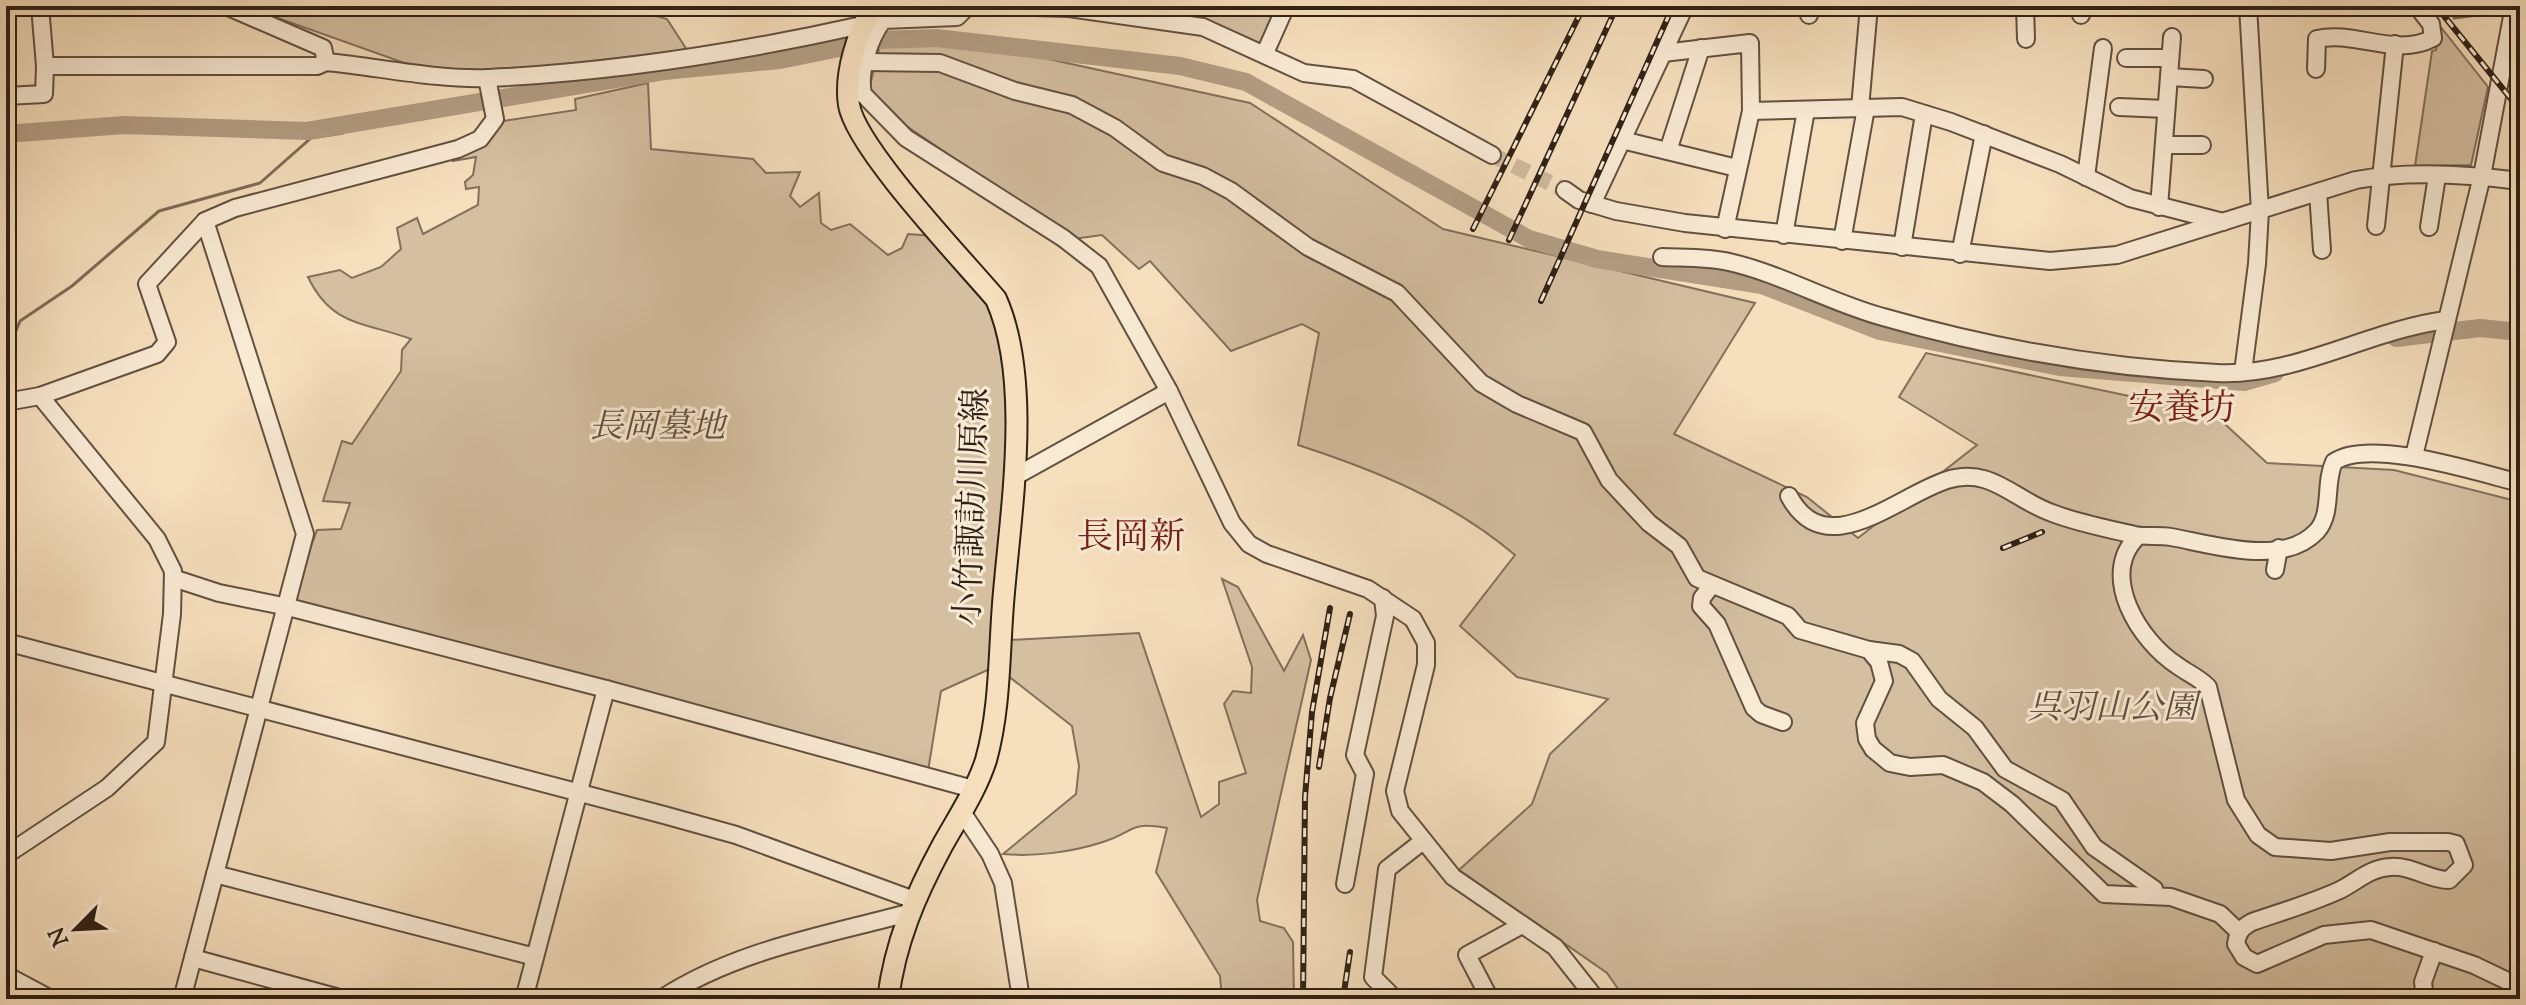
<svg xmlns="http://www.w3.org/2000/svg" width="2526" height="1005" font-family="'Sorts Mill Goudy','Noto Serif JP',serif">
  <rect width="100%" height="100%" fill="#f6dfbd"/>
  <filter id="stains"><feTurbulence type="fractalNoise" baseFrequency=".0025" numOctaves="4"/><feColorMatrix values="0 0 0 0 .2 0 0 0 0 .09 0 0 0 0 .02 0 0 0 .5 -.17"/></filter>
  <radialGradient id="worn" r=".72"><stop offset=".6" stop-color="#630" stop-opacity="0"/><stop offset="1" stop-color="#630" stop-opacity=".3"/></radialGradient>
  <!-- green -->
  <g fill="#d4bfa1" stroke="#82705c" stroke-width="2">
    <polygon points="244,6 620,6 667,19 687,50 489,73 410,65"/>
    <polygon points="1121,6 1263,6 1276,16 1263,43 1259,43 1222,27"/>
    <polygon points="2440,26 2488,87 2471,165 2415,166 2432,51 2436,50"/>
    <path d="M939 41 1021 53 1250 103 1443 229 1755 303 1674 434 1807 497 1858 538 1977 445 1899 397 1926 353 2214 414 2267 463 2394 470 2520 502V999H1625L1607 973 1459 870 1532 804 1550 754 1608 699 1517 677 1460 626 1515 555C1451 501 1378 471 1298 445L1319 333 1302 324 1231 351 1150 261 1139 269 1102 235 1073 239 902 123 869 89 880 45Z"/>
    <path d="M648 83 651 149 753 159 766 173 800 172 790 196 800 207 819 193 821 223 831 230 850 224 888 255 902 248 908 234 935 236 1006 322V496L992 668 941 691 928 771 299 605 293 595 317 530 341 529 350 503 323 501 342 441 352 444 401 371 402 350 411 339C365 322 332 327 308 277L340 270 352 278 381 267 401 249 397 228 417 218 423 234 478 205 479 187 466 189 465 182 473 175 476 157 453 161V154L503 121 576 110 575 99Z"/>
    <path d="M1222 579 1238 587 1284 671 1303 635 1311 660 1257 900 1260 921 1284 928 1293 942 1294 999H1222L1220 976 1156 872 1167 828C1127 821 1136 832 1103 842 1072 852 1035 857 1003 854L1076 794 1079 766 1072 726 1007 675 1010 640 1139 633 1201 817 1219 804V782L1246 773 1224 704 1233 691 1251 693 1252 667Z"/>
  </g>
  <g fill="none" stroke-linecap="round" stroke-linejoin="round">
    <!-- stream -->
    <g stroke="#7f6c58" stroke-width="3">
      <polyline points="2454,18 2501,12"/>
      <polyline points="6,355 20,321 72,286 159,211 260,183 311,138 343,133 342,124"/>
    </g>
    <!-- river -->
    <g stroke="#b39e84" stroke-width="18">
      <polyline points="6,134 124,125 307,131 664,71 780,60 879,40 936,38 1180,66 1246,82 1529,239 1597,259 1762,285 1880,331 2060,367 2244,382 2275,373"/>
      <polyline points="2396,338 2480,328 2520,332"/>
    </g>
    <!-- minor-tunnel -->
    <polyline stroke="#ceb99c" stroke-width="16" stroke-dasharray="16 8" stroke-linecap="butt" points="1492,155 1565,190"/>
    <defs>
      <g id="minor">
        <path d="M40 6 45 66H317L326 62C379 67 436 80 489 78 614 72 741 52 862 25"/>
        <polyline points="226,6 323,48 326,62"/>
        <path d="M968 6 957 17 883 20C870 38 858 71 863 94L906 138 1063 238 1099 266 1169 391 1232 523 1249 544 1267 554 1368 589 1413 619 1426 643V665L1395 791 1400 811 1453 877 1555 947 1596 999"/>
        <polyline points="1002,6 1069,8 1203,27 1304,73 1353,79 1492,155"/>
        <polyline points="1809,6 1809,15"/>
        <polyline points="2025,6 2026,39"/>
        <polyline points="2081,15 2081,6"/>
        <polyline points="1265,53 1286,6"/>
        <polyline points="1663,53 1750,43 1751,111 1725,229"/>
        <polyline points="2126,58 2170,58"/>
        <polyline points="866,62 940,63 1015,91 1072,105 1115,128 1163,163 1203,176 1231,191 1308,247 1397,293 1481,383 1517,404 1583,432 1609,480 1649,523 1679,546 1697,578 1788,616 1800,630 1869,650 1879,662 1884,681 1865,723 1867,739 1873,749 1890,763 1910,767 1943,765 1983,782 2012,804 2104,894 2171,897 2220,914 2239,932"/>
        <path d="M2316 69 2317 39C2354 30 2396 58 2433 38L2431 24 2417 6"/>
        <polyline points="2169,77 2204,79"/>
        <polyline points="6,96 44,94 45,66"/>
        <polyline points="2119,107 2166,109"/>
        <polyline points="1860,108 1869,6"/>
        <polyline points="1751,111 1902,107 1951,122 2060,164 2130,198 2223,222"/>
        <polyline points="1622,140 1737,168"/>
        <polyline points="2164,145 2202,145"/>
        <polyline points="1668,151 1701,48"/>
        <polyline points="2086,177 2103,48"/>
        <path d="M1565 190 1579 200 1616 211 1685 223 2050 261 2117 255 2356 180C2409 170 2467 174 2520 181"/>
        <polyline points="2318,192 2322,250"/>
        <polyline points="1592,204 1685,6"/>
        <polyline points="2159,207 2172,37"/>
        <polyline points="2376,226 2395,44"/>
        <polyline points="2429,227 2437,176"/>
        <polyline points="1784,235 1806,110"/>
        <polyline points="1842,241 1866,108"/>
        <polyline points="1902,247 1924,114"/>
        <polyline points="1960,254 1984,134"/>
        <path d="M1662 257C1684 258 1708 257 1729 262 1782 274 1831 303 1883 317 1991 348 2104 368 2217 373 2295 377 2369 330 2446 320"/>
        <polyline points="2243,372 2257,264 2260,211 2248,6"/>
        <polyline points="6,402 40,396 157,354 167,342 147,284 205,221 235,208 458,149 480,139 495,119 487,78"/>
        <polyline points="2414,456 2482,176 2514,6"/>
        <polyline points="1014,477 1169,391"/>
        <path d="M1789 496C1826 565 1897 496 1947 480 1991 466 2014 500 2052 513 2078 523 2108 529 2135 535 2146 537 2159 535 2171 537 2211 544 2283 568 2317 531 2333 513 2324 483 2334 462 2369 437 2479 473 2520 483"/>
        <path d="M2138 536C2098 575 2139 641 2178 666 2189 674 2198 677 2208 687L2236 800 2258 835 2275 847 2331 851 2390 842H2448L2456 844 2464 865 2449 880C2428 880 2412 865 2390 867 2370 868 2356 882 2340 890 2312 903 2281 912 2252 922 2241 928 2238 932 2236 944L2244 957 2257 964 2324 935 2371 930 2474 965 2520 987"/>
        <polyline points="2275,570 2279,548"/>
        <polyline points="173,578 219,593 288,607 606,689 973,789"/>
        <polyline points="1711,586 1702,598 1701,606 1717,624 1754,708 1761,714 1783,722"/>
        <polyline points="6,642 664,815 736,835 914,900"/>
        <polyline points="1869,650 1899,654 1912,661 1939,699 1975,728 2005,769 2062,800 2094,847 2154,889 2153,894"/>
        <polyline points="962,812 990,854 1003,883 1021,999"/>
        <polyline points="6,855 107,788 156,742 172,614 173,571 157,539 40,396"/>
        <polyline points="215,874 535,957"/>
        <polyline points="1345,884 1365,774 1355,755 1385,616 1383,598"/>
        <polyline points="193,958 343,999"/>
        <polyline points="6,975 51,999"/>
        <polyline points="182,999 305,534 205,221"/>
        <polyline points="524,999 606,689"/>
        <path d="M661 999C736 950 823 936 908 913"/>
        <polyline points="1395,999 1373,977 1387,869 1423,841"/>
        <polyline points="1490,999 1467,955 1522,925"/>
        <polyline points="2425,999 2423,982 2434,951"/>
      </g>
      <path id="major" d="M873 6C858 33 844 73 849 105 856 148 963 260 996 299 1033 382 1010 514 1003 604 999 655 1000 710 986 760 976 791 957 819 942 846 915 896 895 943 888 999"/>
    </defs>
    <!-- minor casing -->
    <use href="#minor" stroke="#625040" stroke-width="20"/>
    <!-- major casing -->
    <use href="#major" stroke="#302116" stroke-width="24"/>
    <!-- minor -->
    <use href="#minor" stroke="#f9ead4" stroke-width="16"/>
    <!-- major -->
    <use href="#major" stroke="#f6dfbd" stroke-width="20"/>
    <defs>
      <g id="rail">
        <polyline points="2436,6 2520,110"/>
        <polyline points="1473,229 1584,6"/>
        <polyline points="1509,240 1617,6"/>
        <polyline points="1541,301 1673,6"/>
        <polyline points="2003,548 2042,532"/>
        <polyline points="1319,767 1330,698 1350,614"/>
        <polyline points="1303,999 1305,797 1312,712 1330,608"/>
        <polyline points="1343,999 1350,952"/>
      </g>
    </defs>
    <!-- rail casing -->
    <use href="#rail" stroke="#302116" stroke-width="6"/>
    <!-- rail -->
    <use href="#rail" stroke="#f9ead4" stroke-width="3" stroke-dasharray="9" stroke-linecap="butt"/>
  </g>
  <g text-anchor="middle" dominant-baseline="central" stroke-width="6" stroke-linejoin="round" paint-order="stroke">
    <!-- park labels -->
    <g font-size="34" font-style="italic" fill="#615040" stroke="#f9ead4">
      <text x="657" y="428">長岡墓地</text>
      <text x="2112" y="709">呉羽山公園</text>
    </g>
    <!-- street labels -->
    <g font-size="34" fill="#302116" stroke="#f9ead4">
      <text transform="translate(974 507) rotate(-88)">小竹諏訪川原線</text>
    </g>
    <!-- neighbourhood labels -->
    <g font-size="36" fill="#7a1f14" stroke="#f9ead4">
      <text x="2182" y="410">安養坊</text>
      <text x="1131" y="539">長岡新</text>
    </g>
  </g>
  <!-- margin -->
  <rect width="2526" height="1005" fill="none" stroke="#f6dfbd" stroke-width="32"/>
  <rect x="8" y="8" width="2510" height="989" fill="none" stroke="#302116" stroke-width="4"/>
  <rect x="16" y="16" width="2494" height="973" fill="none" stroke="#302116" stroke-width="2"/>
  <!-- north arrow -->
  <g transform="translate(76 929) rotate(246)" stroke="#f9ead4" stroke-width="6" paint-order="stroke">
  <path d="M0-6L14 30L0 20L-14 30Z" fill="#302116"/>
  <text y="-12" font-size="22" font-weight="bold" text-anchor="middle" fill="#302116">N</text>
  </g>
  <rect width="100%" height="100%" filter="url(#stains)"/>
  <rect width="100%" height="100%" fill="url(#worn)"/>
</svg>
